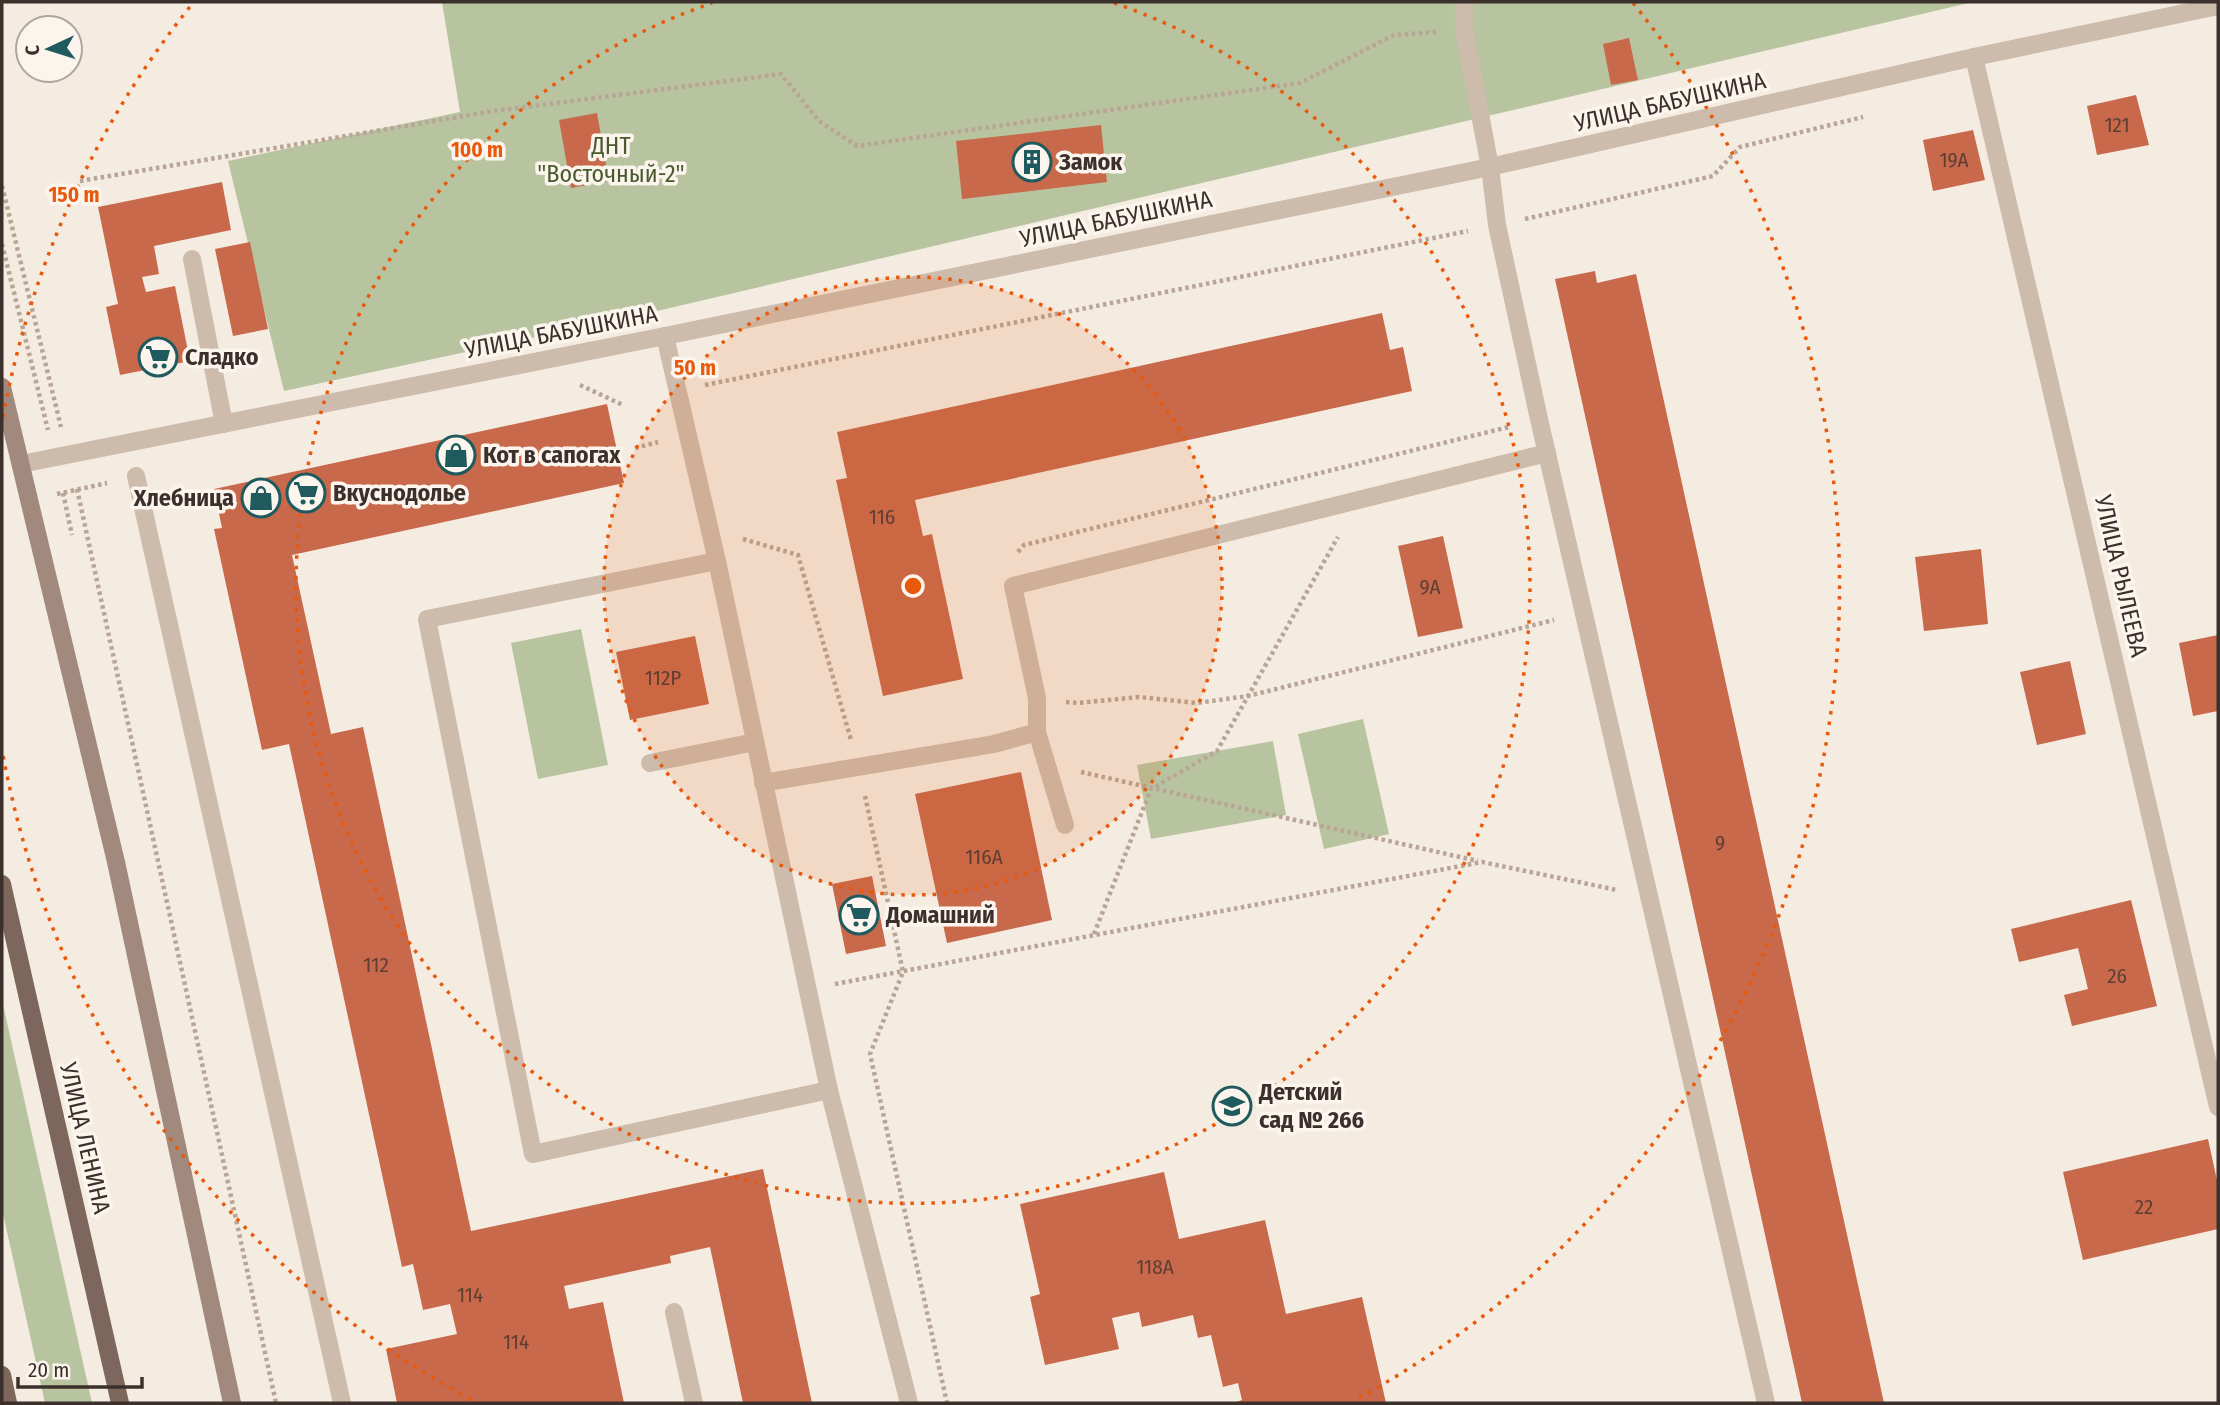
<svg xmlns="http://www.w3.org/2000/svg" width="2220" height="1405" font-family="'Fira Sans Condensed',sans-serif">
  <rect width="100%" height="100%" fill="#f4ebe1"/>
  <!-- green -->
  <g fill="#b8c4a0">
    <polygon points="442,2 1973,2 657,311 284,391 228,161 460,112"/>
    <polygon points="581,629 608,765 538,779 511,643"/>
    <polygon points="1363,719 1389,834 1324,849 1298,734"/>
    <polygon points="1273,741 1286,815 1151,839 1137,765"/>
    <polygon points="2,1000 92,1403 45,1403 2,1209"/>
  </g>
  <!-- building -->
  <g fill="#c8694b">
    <polygon points="1629,38 1638,80 1611,85 1603,44"/>
    <polygon points="2136,95 2149,145 2097,155 2087,106"/>
    <polygon points="597,113 609,181 571,188 559,120"/>
    <polygon points="1101,125 1107,182 962,199 956,141"/>
    <polygon points="1973,130 1985,180 1933,191 1923,140"/>
    <polygon points="222,182 231,230 154,246 159,274 142,277 146,292 175,286 190,361 120,375 106,307 118,304 98,207"/>
    <polygon points="250,242 268,329 233,336 215,249"/>
    <polygon points="1595,271 1597,283 1636,274 1884,1403 1802,1403 1555,279"/>
    <polygon points="1382,313 1390,350 1403,347 1412,391 915,500 923,536 932,534 963,679 883,696 836,480 847,478 837,432"/>
    <polygon points="607,404 624,483 292,555 331,734 363,727 471,1231 763,1169 812,1403 743,1403 710,1247 670,1256 671,1263 564,1286 569,1309 603,1302 624,1403 397,1403 386,1349 457,1334 450,1304 423,1310 413,1264 402,1267 289,744 262,750 214,529 222,528 214,489"/>
    <polygon points="1443,536 1463,628 1418,637 1398,546"/>
    <polygon points="1981,549 1988,624 1924,631 1915,557"/>
    <polygon points="2218,635 2218,711 2193,716 2179,643"/>
    <polygon points="695,636 709,704 630,720 616,652"/>
    <polygon points="2070,661 2086,734 2037,745 2020,672"/>
    <polygon points="1021,772 1052,920 947,943 915,794"/>
    <polygon points="872,876 886,946 846,954 832,884"/>
    <polygon points="2131,900 2157,1006 2072,1026 2064,995 2088,989 2078,948 2019,962 2011,929"/>
    <polygon points="2208,1139 2218,1185 2218,1229 2083,1260 2063,1172"/>
    <polygon points="1164,1172 1179,1239 1265,1220 1286,1314 1362,1297 1386,1403 1234,1403 1242,1400 1238,1383 1223,1387 1211,1335 1198,1338 1193,1315 1142,1327 1139,1312 1112,1318 1119,1349 1045,1365 1030,1297 1040,1294 1020,1204"/>
  </g>
  <g fill="none" stroke-linecap="round" stroke-linejoin="round">
    <!-- path -->
    <g stroke="#b9a596" stroke-width="4.5" stroke-dasharray="3.5 3.5" stroke-linecap="butt">
      <polyline points="80,181 494,111 781,74 819,121 857,146 1300,83 1394,35 1436,32"/>
      <polyline points="2,186 61,427"/>
      <polyline points="1525,219 1713,176 1740,147 1863,117"/>
      <polyline points="2,244 48,430"/>
      <polyline points="580,385 623,405"/>
      <polyline points="705,385 1468,231"/>
      <polyline points="635,448 658,442"/>
      <polyline points="77,489 276,1403"/>
      <polyline points="63,493 72,535"/>
      <polyline points="57,494 107,483"/>
      <polyline points="743,539 798,555 851,740"/>
      <polyline points="1018,552 1024,545 1509,427"/>
      <polyline points="1066,702 1078,703 1139,697 1197,703 1248,696 1554,620"/>
      <polyline points="1081,772 1478,861"/>
      <polyline points="865,796 903,972 870,1054 947,1403"/>
      <polyline points="1094,934 1151,789 1217,751 1338,537"/>
      <polyline points="835,984 1482,862 1617,890"/>
    </g>
    <!-- lane -->
    <g stroke="#cdbbac" stroke-width="18">
      <polyline points="1464,2 1464,29 1490,167 1497,225 1539,419 1766,1403"/>
      <polyline points="192,259 224,424"/>
      <polyline points="665,336 717,561 829,1090 909,1403"/>
      <polyline points="136,476 342,1403"/>
      <polyline points="717,561 427,619 533,1154 829,1090"/>
      <polyline points="1037,732 1065,825"/>
      <polyline points="650,763 755,742"/>
      <polyline points="763,783 994,744 1037,732 1037,698 1013,586 1547,453"/>
      <polyline points="674,1312 694,1403"/>
    </g>
    <!-- street -->
    <g stroke="#cdbbac" stroke-width="18">
      <polyline points="1974,57 2218,1107"/>
      <polyline points="21,464 665,336 1490,167 1974,57 2218,6"/>
    </g>
    <!-- secondary -->
    <polyline stroke="#a18a7d" stroke-width="18" points="2,387 116,862 232,1403"/>
    <!-- primary -->
    <g stroke="#7d675c" stroke-width="18">
      <polyline points="2,884 120,1403"/>
      <polyline points="2,1375 8,1403"/>
    </g>
  </g>
  <!-- distance rings -->
  <circle cx="913" cy="586" r="309" fill="#e8590c" fill-opacity=".12"/>
  <g fill="none" stroke="#e8590c" stroke-width="3.5" stroke-dasharray="3.5 7">
    <circle cx="913" cy="586" r="309"/>
    <path d="M1114 3A617 617 0 1 1 712 3"/>
    <path d="M471 1400A926 926 0 0 1 3 755M3 417A926 926 0 0 1 193 3M1633 3A926 926 0 0 1 1355 1400"/>
  </g>
  <!-- icons -->
  <defs>
    <symbol id="building-ring" viewBox="-11 -11 22 22"><circle r="9.5" fill="#fbf5ee" stroke="#1f5a5e" stroke-width="1.5"/><path d="M-4-6H4V6H1V3H-1V6H-4ZM-2.5-4.3h1.7v1.8h-1.7ZM.8-4.3h1.7v1.8H.8ZM-2.5-1h1.7V.8h-1.7ZM.8-1h1.7V.8H.8Z" fill="#1f5a5e"/></symbol>
    <symbol id="supermarket-ring" viewBox="-11 -11 22 22"><circle r="9.5" fill="#fbf5ee" stroke="#1f5a5e" stroke-width="1.5"/><path d="M-6-5.5h2.5l.6 2H6L4.5 2H-2.5L-4.4-4H-6ZM-1.5 3.2a1.3 1.3 0 1 0 .1 0ZM3 3.2a1.3 1.3 0 1 0 .1 0Z" fill="#1f5a5e"/></symbol>
    <symbol id="shop-ring" viewBox="-11 -11 22 22"><circle r="9.5" fill="#fbf5ee" stroke="#1f5a5e" stroke-width="1.5"/><path d="M-5-2.5h2.3a2.7 3.5 0 0 1 5.4 0H5L5.5 6h-11ZM-1.5-2.5h3a1.5 2.3 0 0 0-3 0Z" fill="#1f5a5e"/></symbol>
    <symbol id="school-ring" viewBox="-11 -11 22 22"><circle r="9.5" fill="#fbf5ee" stroke="#1f5a5e" stroke-width="1.5"/><path d="M0-5L7-2L0 1L-7-2ZM-4 1L0 2.5L4 1V4Q0 6-4 4Z" fill="#1f5a5e"/></symbol>
  </defs>
  <g fill-rule="evenodd">
    <use href="#building-ring" x="1010" y="140" width="44" height="44"/>
    <use href="#supermarket-ring" x="136" y="335" width="44" height="44"/>
    <use href="#shop-ring" x="434" y="433" width="44" height="44"/>
    <use href="#supermarket-ring" x="284" y="471" width="44" height="44"/>
    <use href="#shop-ring" x="239" y="476" width="44" height="44"/>
    <use href="#supermarket-ring" x="837" y="893" width="44" height="44"/>
    <use href="#school-ring" x="1210" y="1084" width="44" height="44"/>
  </g>
  <g text-anchor="middle" dominant-baseline="central" stroke-width="7" stroke-linejoin="round" paint-order="stroke">
    <!-- number labels -->
    <g font-size="21" fill="#5e3e33">
      <text x="2117" y="125">121</text>
      <text x="1954" y="160">19А</text>
      <text x="882" y="517">116</text>
      <text x="1430" y="587">9А</text>
      <text x="663" y="678">112Р</text>
      <text x="1720" y="843">9</text>
      <text x="984" y="857">116А</text>
      <text x="376" y="965">112</text>
      <text x="2117" y="976">26</text>
      <text x="2144" y="1207">22</text>
      <text x="1155" y="1267">118А</text>
      <text x="470" y="1295">114</text>
      <text x="516" y="1342">114</text>
    </g>
    <!-- street labels -->
    <g font-size="24" fill="#3b302b" stroke="#fbf5ee">
      <text transform="translate(1670 102) rotate(-13)">УЛИЦА БАБУШКИНА</text>
      <text transform="translate(1116 219) rotate(-12)">УЛИЦА БАБУШКИНА</text>
      <text transform="translate(561 332) rotate(-11)">УЛИЦА БАБУШКИНА</text>
      <text transform="translate(2121 576) rotate(77)">УЛИЦА РЫЛЕЕВА</text>
      <text transform="translate(85 1138) rotate(77)">УЛИЦА ЛЕНИНА</text>
    </g>
    <!-- park labels -->
    <g font-size="24" fill="#4a5a2e" stroke="#fbf5ee">
      <text x="611" y="146">ДНТ<tspan x="611" dy="28">"Восточный-2"</tspan></text>
    </g>
    <!-- poi labels -->
    <g font-size="24" font-weight="bold" fill="#3b302b" stroke="#fbf5ee" text-anchor="start">
      <text x="1059" y="162">Замок</text>
      <text x="185" y="357">Сладко</text>
      <text x="483" y="455">Кот в сапогах</text>
      <text x="333" y="493">Вкуснодолье</text>
      <text x="234" y="498" text-anchor="end">Хлебница</text>
      <text x="886" y="915">Домашний</text>
      <text x="1259" y="1092">Детский<tspan x="1259" dy="28">сад № 266</tspan></text>
    </g>
  </g>
  <circle cx="913" cy="586" r="10" fill="#e8590c" stroke="#fbf5ee" stroke-width="3.5"/>
  <g font-size="21" text-anchor="middle" font-weight="bold" fill="#e8590c" stroke="#fbf5ee" stroke-width="7" stroke-linejoin="round" paint-order="stroke">
    <text x="477" y="157">100 m</text>
    <text x="74" y="202">150 m</text>
    <text x="695" y="375">50 m</text>
  </g>
  <!-- border -->
  <rect width="2220" height="1405" fill="none" stroke="#3b302b" stroke-width="7"/>
  <!-- north arrow -->
  <g transform="translate(49 49) rotate(266)"><circle r="33" fill="#fbf5ee" stroke="#aea6a0" stroke-width="2"/>
  <path d="M0-5L12 26L0 18L-12 26Z" fill="#1f5a5e"/>
  <text y="-10" font-size="19" font-weight="bold" text-anchor="middle" fill="#3b302b">С</text>
  </g>
  <!-- scale -->
  <path d="M18 1377v10h124v-10" fill="none" stroke="#3b302b" stroke-width="3.5"/>
  <text x="28" y="1377" font-size="21" fill="#3b302b" stroke="#fbf5ee" stroke-width="5" paint-order="stroke">20 m</text>
</svg>
